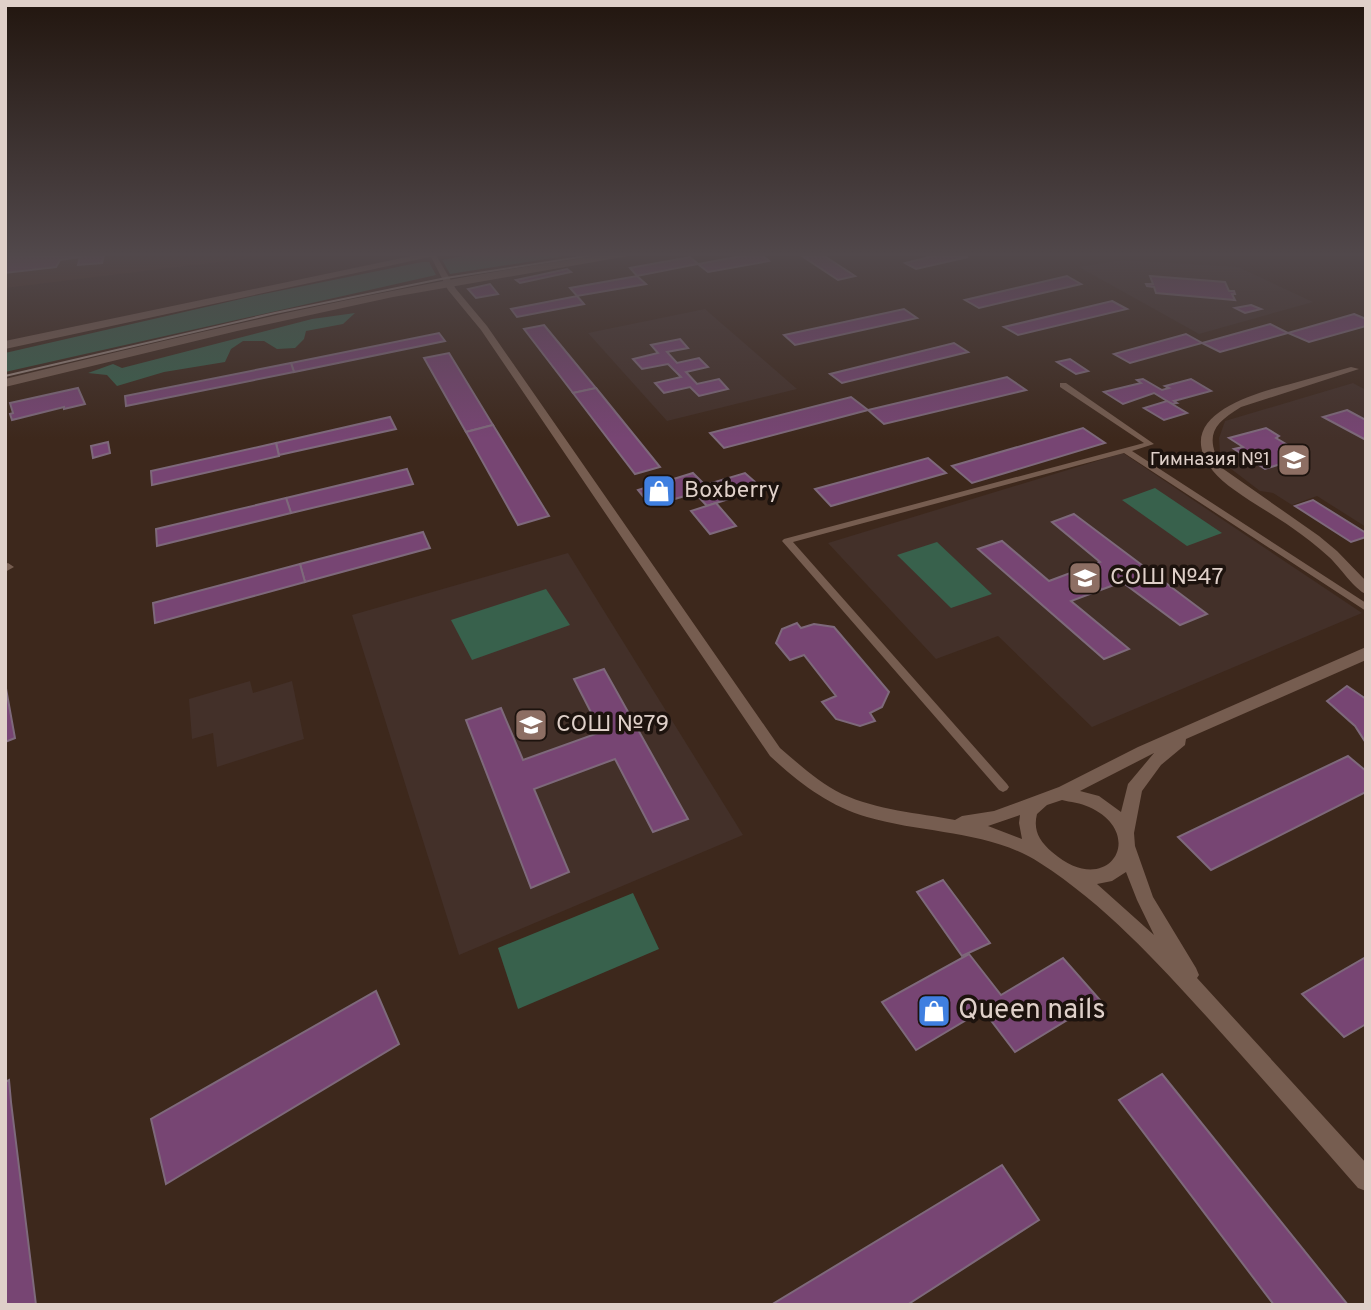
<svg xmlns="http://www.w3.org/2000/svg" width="1371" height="1310" font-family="Overpass,sans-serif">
  <rect width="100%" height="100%" fill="#3d281c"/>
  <!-- built -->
  <polygon fill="#4a2e1f" points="5,255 276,255 5,288"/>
  <!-- education -->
  <g fill="#433029">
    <polygon points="1122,260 1238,267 1313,302 1199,334 1079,267"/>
    <polygon points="705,309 797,389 667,421 588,333"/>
    <polygon points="1353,383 1366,390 1366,527 1317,496 1292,505 1273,493 1260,491 1226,465 1220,454 1219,438 1225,421"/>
    <polygon points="1123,453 1362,613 1092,727 998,636 936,659 828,543"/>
    <polygon points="568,553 743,835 459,955 352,615"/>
    <polygon points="250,681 253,693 292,681 304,739 217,767 213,733 192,739 189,699"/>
  </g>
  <!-- green -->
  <g fill="#38614c">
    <polygon points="469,255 571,255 450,274 442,260"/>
    <polygon points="422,262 429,262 436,275 5,372 5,353 254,296"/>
    <polygon points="355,313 343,324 306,331 304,339 295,348 277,349 264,341 243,341 231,349 225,362 164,372 117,386 107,375 88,373 113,364 122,368 312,319"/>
    <polygon points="1155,488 1222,533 1187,546 1122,500"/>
    <polygon points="937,542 992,594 951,608 897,555"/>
    <polygon points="546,589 570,625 472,660 451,620"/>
    <polygon points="633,893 659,949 518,1009 498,948"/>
  </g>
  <!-- building -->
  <g fill="#774573" stroke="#7e697b" stroke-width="2">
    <polygon points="5,255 61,256 104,255 102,263 78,265 80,257 60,260 56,267 5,273"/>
    <polygon points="747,255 762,255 769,261 708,272 698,264"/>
    <polygon points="823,255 855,276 838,280 802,256"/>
    <polygon points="937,255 968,257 916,269 905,263"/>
    <polygon points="690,257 698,264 637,276 630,268"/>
    <polygon points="567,269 571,272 520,283 516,280"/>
    <polygon points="637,276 646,284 577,296 570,288"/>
    <polygon points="1067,276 1081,284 979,308 965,300"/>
    <polygon points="1150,276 1225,282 1229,291 1234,291 1235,294 1232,294 1235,300 1156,293 1154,287 1147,286 1146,284 1153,284"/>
    <polygon points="490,284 498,294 476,298 468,289"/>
    <polygon points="577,296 584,304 517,317 511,309"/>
    <polygon points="1112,301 1127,309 1018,335 1004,327"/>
    <polygon points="1251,305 1261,309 1245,313 1235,308"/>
    <polygon points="904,309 917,318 795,345 784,335"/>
    <polygon points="1354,314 1366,319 1366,326 1309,342 1288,333"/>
    <polygon points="1270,324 1288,333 1220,352 1202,343"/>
    <polygon points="544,325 596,388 573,393 524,329"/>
    <polygon points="439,333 445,341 294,372 291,363"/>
    <polygon points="1186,334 1202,343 1130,363 1114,354"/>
    <polygon points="680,339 688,348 667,352 677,363 699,358 708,367 686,372 697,384 719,379 728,389 699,396 690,387 664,393 655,383 681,377 668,364 642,369 633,359 658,353 651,345"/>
    <polygon points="954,343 968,352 842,383 830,374"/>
    <polygon points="449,353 493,425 466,432 424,358"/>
    <polygon points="1070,359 1088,371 1076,374 1057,362"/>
    <polygon points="291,363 294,372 126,406 125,396"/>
    <polygon points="1007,377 1026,390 884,424 868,410"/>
    <polygon points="1143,379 1162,390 1169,388 1165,386 1191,379 1211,391 1174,401 1177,403 1172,404 1154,393 1123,404 1104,392 1141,383 1137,380"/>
    <polygon points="78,388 85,404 64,409 64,407 12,420 10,414 13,413 10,403"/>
    <polygon points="596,388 660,467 635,474 573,393"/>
    <polygon points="851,397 868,410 724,448 710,433"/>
    <polygon points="1167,401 1187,413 1164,420 1144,408"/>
    <polygon points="1347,410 1366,420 1366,440 1323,417"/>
    <polygon points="390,417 396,429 279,455 276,443"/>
    <polygon points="493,425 549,516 518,525 466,432"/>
    <polygon points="1083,428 1105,443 972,483 952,466"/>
    <polygon points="1266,428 1279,436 1276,438 1306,456 1265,469 1234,449 1243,447 1229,438"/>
    <polygon points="108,442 110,453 93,458 91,446"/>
    <polygon points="276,443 279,456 152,485 151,471"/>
    <polygon points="928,458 946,473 831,506 815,489"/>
    <polygon points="407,469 413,484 291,513 286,498"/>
    <polygon points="693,473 705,485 745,473 762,488 707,506 695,493 651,506 638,490"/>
    <polygon points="286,498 291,513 157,546 156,529"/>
    <polygon points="1313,500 1366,533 1366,537 1351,542 1295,506"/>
    <polygon points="716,503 736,526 710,534 691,511"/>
    <polygon points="1074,514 1207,614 1180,625 1122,582 1071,601 1129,649 1104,659 978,549 1002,541 1049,581 1100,562 1052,522"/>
    <polygon points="423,532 430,548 305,582 300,564"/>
    <polygon points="300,564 305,582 155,623 153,603"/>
    <polygon points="797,623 801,628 814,624 834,627 889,692 882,707 870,713 875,721 860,726 836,719 822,702 836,696 804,655 790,660 776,643 782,629"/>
    <polygon points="604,669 688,819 653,832 615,759 534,789 569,872 531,888 466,720 501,708 523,760 601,732 574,679"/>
    <polygon points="5,683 15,738 5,742"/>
    <polygon points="1347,686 1366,699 1366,743 1355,726 1327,701"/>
    <polygon points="1348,756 1366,771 1366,792 1211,870 1178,837"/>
    <polygon points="943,880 990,943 962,956 917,892"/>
    <polygon points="969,954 1001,995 1063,958 1100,1000 1015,1052 983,1010 916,1050 882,1002"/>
    <polygon points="1366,957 1366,1024 1344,1037 1302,994"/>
    <polygon points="376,991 399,1044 166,1184 151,1119"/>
    <polygon points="1162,1074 1348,1305 1274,1305 1119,1100"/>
    <polygon points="9,1080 11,1102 36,1305 5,1305 5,1082"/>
    <polygon points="1002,1165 1039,1220 907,1305 771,1305"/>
  </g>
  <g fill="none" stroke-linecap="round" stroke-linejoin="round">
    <!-- pedestrian -->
    <polygon fill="#765d50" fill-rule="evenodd" points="1060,383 1066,383 1154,444 1132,451 1366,603 1366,611 1124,453 793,542 1007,784 1009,787 1007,790 1003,792 999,790 782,541 784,539 1144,443 1060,387"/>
    <!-- minor -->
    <g fill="#765d50" fill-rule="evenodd">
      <path d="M430 255H436L456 289 487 326 780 748C799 764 819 783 842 794 877 810 918 813 955 820L962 816 994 811 1059 787 1138 747 1366 647V660L1186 739 1185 745 1161 765 1142 791 1134 833 1135 846 1153 897 1196 968 1199 975 1197 978 1366 1163V1191L1358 1188C1308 1131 1258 1073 1207 1017 1156 961 1104 904 1040 863 989 830 925 834 867 817 829 806 799 783 770 756L481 330 448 290ZM1154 753 1128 784 1121 812 1099 796 1080 791ZM1062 800C1070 802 1081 803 1089 807 1149 834 1108 901 1052 852 1039 841 1033 830 1037 814L1047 805ZM1020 815 1019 823 1022 839 988 826ZM1126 872 1137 900 1154 935 1097 884 1112 881Z"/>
      <path d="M1351 367 1359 369 1241 407C1211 425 1205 437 1222 468L1319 536 1337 551 1366 581V594C1355 590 1339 566 1329 557 1317 546 1304 536 1291 527 1270 512 1228 490 1213 471 1169 415 1256 393 1294 383 1313 378 1332 372 1351 367Z"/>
      <polygon points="8,563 14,567 5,572 5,564"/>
    </g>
    <!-- secondary -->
    <g fill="#765d50" fill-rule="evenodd">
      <polygon points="416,255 439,255 5,349 5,341"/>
      <path d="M603 255H634L393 297 237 331 5 387V379C203 331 401 283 603 255Z"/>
    </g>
    <!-- tram -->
    <polyline stroke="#98867d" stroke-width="2" points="5,376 275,313 446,278 593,255"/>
  </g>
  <!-- sky -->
  <linearGradient id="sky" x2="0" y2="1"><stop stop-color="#22160f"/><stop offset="0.58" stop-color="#51484b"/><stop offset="1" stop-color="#51484b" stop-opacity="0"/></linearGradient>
  <rect width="1371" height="439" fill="url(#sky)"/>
  <!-- icons -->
  <defs>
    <symbol id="school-square" viewBox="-11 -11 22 22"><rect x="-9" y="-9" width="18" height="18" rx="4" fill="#8d6e63" stroke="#1d130e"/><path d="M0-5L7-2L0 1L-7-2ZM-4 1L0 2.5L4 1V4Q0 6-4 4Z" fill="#fff"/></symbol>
    <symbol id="shop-square" viewBox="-11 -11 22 22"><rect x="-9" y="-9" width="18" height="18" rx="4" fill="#3f7fe0" stroke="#1d130e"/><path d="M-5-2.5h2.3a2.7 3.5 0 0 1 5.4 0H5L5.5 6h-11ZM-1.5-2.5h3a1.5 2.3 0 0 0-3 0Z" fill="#fff"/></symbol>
  </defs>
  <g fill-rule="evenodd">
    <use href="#school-square" x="1275" y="441" width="38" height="38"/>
    <use href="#shop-square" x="640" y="472" width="38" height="38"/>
    <use href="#school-square" x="1066" y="559" width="38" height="38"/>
    <use href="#school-square" x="512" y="706" width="38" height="38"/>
    <use href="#shop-square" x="915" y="992" width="38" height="38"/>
  </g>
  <g text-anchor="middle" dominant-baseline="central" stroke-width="7" stroke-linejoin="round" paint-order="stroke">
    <!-- far-poi labels -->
    <g font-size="19" fill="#dfd0c9" stroke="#1d130e" text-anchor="end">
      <text x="1270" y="460">Гимназия №1</text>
    </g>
    <!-- poi labels -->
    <g font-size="23" fill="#dfd0c9" stroke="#1d130e" text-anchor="start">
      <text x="684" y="491">Boxberry</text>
      <text x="1110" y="578">СОШ №47</text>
      <text x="556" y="725">СОШ №79</text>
    </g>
    <!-- near-poi labels -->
    <g font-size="28" fill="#dfd0c9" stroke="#1d130e" text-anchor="start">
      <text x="958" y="1011">Queen nails</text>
    </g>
  </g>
  <!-- border -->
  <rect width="1371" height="1310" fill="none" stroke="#dfd0c9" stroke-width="14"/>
</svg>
